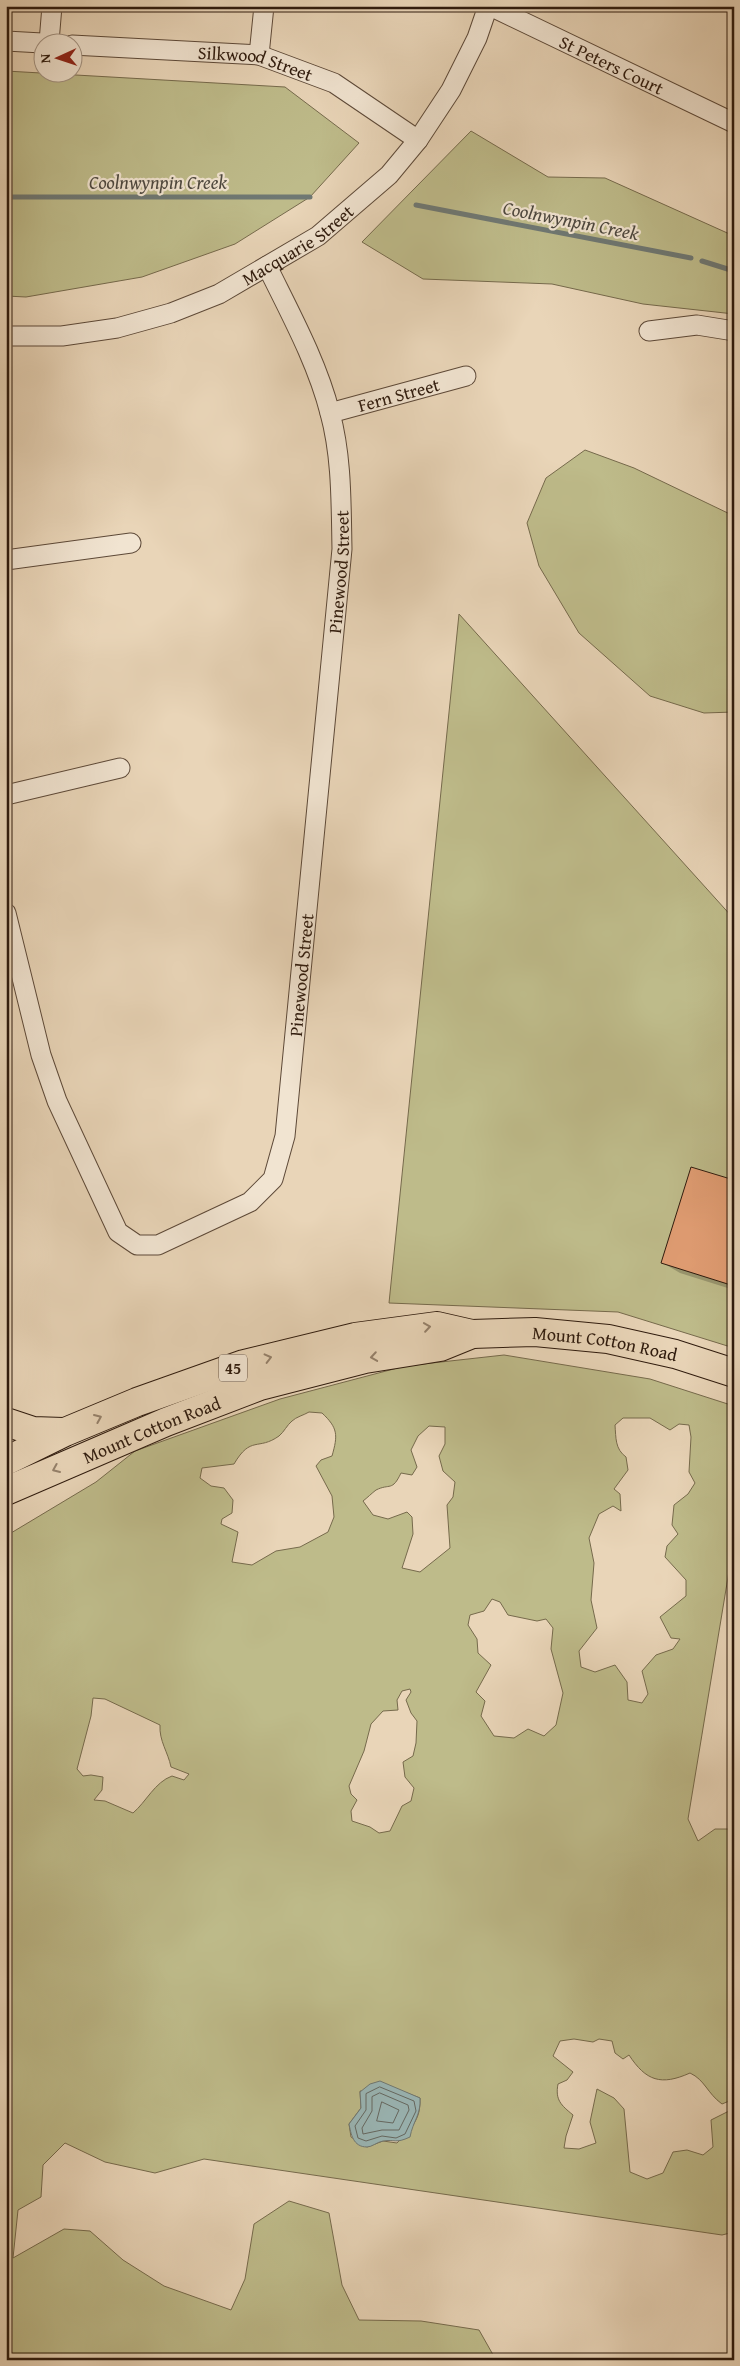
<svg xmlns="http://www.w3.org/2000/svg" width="740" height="2366" font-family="'Gentium Book Plus',serif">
  <rect width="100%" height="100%" fill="#e9d5b8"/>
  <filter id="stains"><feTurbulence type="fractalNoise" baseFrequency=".004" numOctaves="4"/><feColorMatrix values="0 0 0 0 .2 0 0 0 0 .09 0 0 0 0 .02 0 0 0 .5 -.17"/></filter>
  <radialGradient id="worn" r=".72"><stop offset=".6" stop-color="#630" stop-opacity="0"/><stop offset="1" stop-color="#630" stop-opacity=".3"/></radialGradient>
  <!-- green -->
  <g fill="#bebb8a" stroke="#766a4c" fill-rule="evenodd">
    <polygon points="6,71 285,87 359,143 310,197 235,244 142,277 26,297 6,296"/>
    <polygon points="471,131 548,177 605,178 734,236 734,314 643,304 552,284 423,279 362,242"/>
    <polygon points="585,450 634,468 734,516 734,712 704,713 650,696 579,633 539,566 527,523 546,478"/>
    <polygon points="459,614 734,919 734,1348 618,1312 389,1303"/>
    <path d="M504 1355 650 1379 734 1406V1557L730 1565 688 1819 698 1841 715 1829H734V2099L722 2104C707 2093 705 2080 690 2073 661 2086 646 2081 629 2055L623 2059 615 2053 612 2041 599 2039 593 2042 574 2039 560 2041 553 2056 573 2072 567 2080 558 2084C555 2100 561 2105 573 2115L566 2136 564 2148 579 2149 596 2143 590 2122 597 2089 614 2098 624 2109 630 2172 647 2179 663 2173 673 2152 687 2150 703 2155 713 2147 711 2120 731 2110 734 2111V2232L722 2235 204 2159 155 2173 105 2162 65 2143 43 2165 41 2197 18 2210 13 2258 64 2229 90 2231 123 2260 164 2286 231 2310 245 2279 254 2224 289 2201 329 2213 342 2285 359 2320 421 2321 479 2330 496 2360H6V1536L96 1482 135 1451 280 1399 405 1366ZM309 1412 322 1413C338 1428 338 1435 332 1456L321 1460 316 1466 332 1496 334 1517 328 1532 300 1547 276 1551 252 1565 232 1562 238 1532 221 1524 222 1519 232 1513 233 1500 224 1488 211 1486 200 1478 202 1468 234 1464C251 1435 258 1451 279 1436 284 1432 287 1425 292 1421 296 1417 304 1415 309 1412ZM623 1418H650L670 1430 679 1424 689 1425 691 1437 689 1472 695 1483 688 1494 674 1505 672 1525 678 1534 667 1546 665 1557 686 1580V1596L660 1617 671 1638 680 1639 673 1649 656 1655 642 1671 648 1694 642 1703 628 1700 627 1682 615 1665 595 1672 581 1667 579 1651 597 1628 591 1600 594 1563 589 1538 599 1514 613 1506 621 1511 620 1494 614 1489 628 1470 626 1457C615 1449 616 1438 615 1425ZM429 1426 445 1427V1444L439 1456 443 1471 455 1482 453 1497 447 1505 450 1548 420 1572 402 1568 413 1534 412 1517 407 1512 388 1519 373 1515 363 1501C367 1498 372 1493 376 1490 390 1483 392 1492 401 1473L412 1475 417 1467 411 1450 418 1436ZM492 1599 500 1602 508 1615 537 1621 546 1619 553 1628 551 1649 563 1693 556 1725 544 1736 528 1729 514 1738 494 1736 481 1716 485 1701 476 1692 491 1665 478 1653 477 1639 468 1625 470 1615 484 1611ZM410 1689 411 1692 406 1700 411 1713 417 1721 416 1743 413 1756 403 1762 405 1777 414 1788 411 1801 402 1806 390 1831 379 1833 370 1827 352 1821 351 1811 357 1800 351 1794 349 1786 364 1751 371 1724 383 1711 398 1710 397 1700 402 1691ZM93 1698 105 1699 160 1725C159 1741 168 1752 171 1767L189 1774 184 1780 172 1776C155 1782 146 1802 133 1813L105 1801 94 1800 102 1790 103 1777 91 1775 83 1776 77 1769 91 1716ZM360 2091 407 2093 420 2098C421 2120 411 2128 397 2143L383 2141 367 2147 351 2137 349 2124 361 2108Z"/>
  </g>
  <!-- water -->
  <path fill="#9ab7b7" stroke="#6f7873" d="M380 2081 420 2098C421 2115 413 2121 410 2137 395 2144 395 2139 383 2141 377 2142 372 2147 367 2147 353 2147 351 2134 349 2124L361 2108 360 2092 370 2084Z"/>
  <!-- shadow -->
  <polygon fill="#0003" points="734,1181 734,1290 680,1273 663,1263"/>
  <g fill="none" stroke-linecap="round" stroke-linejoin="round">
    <!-- shore -->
    <g stroke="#646862" stroke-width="1">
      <polygon points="380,2087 414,2101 416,2111 405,2134 396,2138 382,2136 366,2141 358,2138 355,2126 366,2110 366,2094"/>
      <polygon points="380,2093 408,2105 409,2110 399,2130 382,2130 363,2134 362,2128 372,2111 372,2097"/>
      <polygon points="382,2102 399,2110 393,2123 377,2121"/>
    </g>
    <!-- stream -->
    <g stroke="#6f7873" stroke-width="5">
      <polyline points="6,197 310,197"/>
      <polyline points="416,205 691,258"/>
      <polyline points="702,261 734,271"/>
    </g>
  </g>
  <!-- building -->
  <polygon fill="#e19d73" stroke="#2e1a0d" points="691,1167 734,1180 734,1286 661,1263"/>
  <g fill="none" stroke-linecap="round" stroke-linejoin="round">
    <defs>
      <g id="street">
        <path id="s1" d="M490 6 734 123"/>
        <polyline points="6,41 42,43"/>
        <polyline points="49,42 52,6"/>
        <path id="s2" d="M72 45 259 55 334 83 418 140"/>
        <polyline points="259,55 264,6"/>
        <polyline points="649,331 697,325 734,331"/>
        <path id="s3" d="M6 336H62L117 328 171 313 219 294 318 236 389 175 418 140 451 90 477 38 488 6"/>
        <path id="s4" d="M330 413 466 376"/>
        <polyline points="6,560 131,543"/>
        <polyline points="6,795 120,768"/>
        <path id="s5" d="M6 913 41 1055 57 1101 118 1232 137 1245H158L250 1202 273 1179 285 1136 342 549C341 504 342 457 330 413 317 362 290 313 267 266"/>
      </g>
      <g id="primary">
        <polyline points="6,1422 33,1431 63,1432"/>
        <path id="s6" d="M6 1461 65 1432 137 1402 244 1364 355 1337 437 1326 472 1334 535 1332 608 1339 675 1354 734 1373"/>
        <path id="s7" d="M6 1491 166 1422 260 1386 365 1359 440 1347 472 1334"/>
      </g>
    </defs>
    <!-- street casing -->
    <use href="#street" stroke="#5d4938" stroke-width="21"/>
    <!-- primary casing -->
    <use href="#primary" stroke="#2e1a0d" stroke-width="30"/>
    <!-- street -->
    <use href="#street" stroke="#f1e4d1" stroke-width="19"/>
    <!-- primary -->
    <use href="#primary" stroke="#e9d5b8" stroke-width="28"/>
  </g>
  <!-- one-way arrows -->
  <defs><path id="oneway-chevron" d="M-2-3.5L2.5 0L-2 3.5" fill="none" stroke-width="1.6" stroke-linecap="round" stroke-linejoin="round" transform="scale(1.25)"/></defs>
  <g stroke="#95816b">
    <use href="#oneway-chevron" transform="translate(427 1327) rotate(-8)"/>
    <use href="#oneway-chevron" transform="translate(374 1357) rotate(171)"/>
    <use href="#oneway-chevron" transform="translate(268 1358) rotate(-14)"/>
    <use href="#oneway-chevron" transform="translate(98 1418) rotate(-23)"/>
    <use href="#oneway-chevron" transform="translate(56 1469) rotate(157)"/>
  </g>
  <g text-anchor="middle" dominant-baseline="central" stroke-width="4.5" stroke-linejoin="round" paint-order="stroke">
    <!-- shield labels -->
    <rect fill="#f1e4d1" stroke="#685748" stroke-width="1" x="219" y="1354.5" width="28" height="27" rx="4"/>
    <g font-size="16" font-weight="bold" fill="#2e1a0d">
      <text x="233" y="1368">45</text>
    </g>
    <!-- street labels -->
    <g font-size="18" fill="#2e1a0d" stroke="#f1e4d1">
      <text stroke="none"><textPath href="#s1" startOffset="135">St Peters Court</textPath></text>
      <text stroke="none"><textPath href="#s2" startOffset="185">Silkwood Street</textPath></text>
      <text stroke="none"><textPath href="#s3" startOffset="312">Macquarie Street</textPath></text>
      <text stroke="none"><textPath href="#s4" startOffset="71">Fern Street</textPath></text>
      <text stroke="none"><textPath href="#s5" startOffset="1129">Pinewood Street</textPath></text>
      <text stroke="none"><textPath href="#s5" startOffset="724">Pinewood Street</textPath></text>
      <text stroke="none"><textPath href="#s6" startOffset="624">Mount Cotton Road</textPath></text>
      <text stroke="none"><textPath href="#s7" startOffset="158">Mount Cotton Road</textPath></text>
    </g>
    <!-- water labels -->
    <g font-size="19" font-style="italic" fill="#4e4940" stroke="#f1e4d1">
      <text x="158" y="182">Coolnwynpin Creek</text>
      <text transform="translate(571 220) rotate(11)">Coolnwynpin Creek</text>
    </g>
  </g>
  <!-- margin -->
  <rect width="740" height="2366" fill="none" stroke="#e9d5b8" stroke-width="25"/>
  <rect x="8" y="8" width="725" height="2351" fill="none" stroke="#2e1a0d" stroke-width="2.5"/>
  <rect x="12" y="12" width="715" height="2341" fill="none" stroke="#2e1a0d"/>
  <!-- north arrow -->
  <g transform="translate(58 58) rotate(267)"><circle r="24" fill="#f1e4d1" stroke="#a39383"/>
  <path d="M0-4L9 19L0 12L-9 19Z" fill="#8f2418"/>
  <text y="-8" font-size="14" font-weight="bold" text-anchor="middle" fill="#2e1a0d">N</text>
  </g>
  <rect width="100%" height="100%" filter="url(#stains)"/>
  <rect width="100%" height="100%" fill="url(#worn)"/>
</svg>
